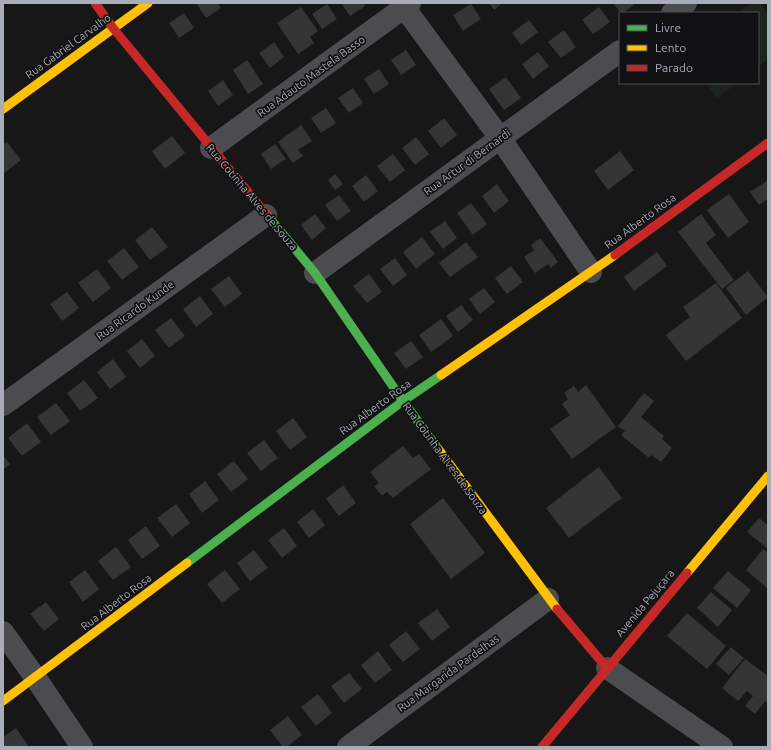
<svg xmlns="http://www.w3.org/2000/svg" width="771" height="750" font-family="Ubuntu,sans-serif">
  <rect width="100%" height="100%" fill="#171717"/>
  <!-- green -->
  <g fill="#1d241e">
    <polygon points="751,3 760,3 768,14 768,59 758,67 758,13 738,13"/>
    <polygon points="706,83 737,83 717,98"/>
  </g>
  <!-- building -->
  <g fill="#353536">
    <polygon points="196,3 218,3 221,8 206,18"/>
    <polygon points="341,3 363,3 365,6 350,16"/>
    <polygon points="489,3 503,3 494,10"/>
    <polygon points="613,3 636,3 623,13 621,13"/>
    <polygon points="327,4 337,19 322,29 312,14"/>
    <polygon points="471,4 481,19 463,31 453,15"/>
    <polygon points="301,7 318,31 310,37 314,43 298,54 277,23"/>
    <polygon points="599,7 610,22 593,34 582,20"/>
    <polygon points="184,13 194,28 179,38 169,23"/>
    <polygon points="529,20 538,32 521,45 512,33"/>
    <polygon points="564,30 576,47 561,58 548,42"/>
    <polygon points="274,42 284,57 270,68 259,53"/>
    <polygon points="406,50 416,65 401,75 391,60"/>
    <polygon points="538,52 549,66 533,79 522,64"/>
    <polygon points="247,60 263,84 248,94 233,70"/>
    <polygon points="379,69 389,84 374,94 364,79"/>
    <polygon points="506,77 521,98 504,110 489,89"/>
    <polygon points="223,80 233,95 218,106 208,91"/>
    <polygon points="353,88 363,103 349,113 338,98"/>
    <polygon points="326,108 336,123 321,133 311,118"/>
    <polygon points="444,118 457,135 441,148 428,131"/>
    <polygon points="301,125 312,141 298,150 303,156 293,163 278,142"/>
    <polygon points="172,136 185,153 165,169 152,151"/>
    <polygon points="416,137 429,154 415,165 402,148"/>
    <polygon points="7,142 21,160 3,174 3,144"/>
    <polygon points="275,144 286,159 271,169 261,154"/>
    <polygon points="620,151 634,170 608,190 594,171"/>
    <polygon points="393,154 405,170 390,182 377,166"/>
    <polygon points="335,174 343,184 335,190 328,180"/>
    <polygon points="366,175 378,191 364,202 352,186"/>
    <polygon points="768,180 768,199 759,205 750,192"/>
    <polygon points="497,184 509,201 494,213 482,196"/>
    <polygon points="729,194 749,222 728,238 707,210"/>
    <polygon points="339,195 351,211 337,221 325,205"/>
    <polygon points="471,203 487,224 473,235 457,213"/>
    <polygon points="315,214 326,228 312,240 301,225"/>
    <polygon points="701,214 716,235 706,243 734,280 722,289 678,232"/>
    <polygon points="445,221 457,238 443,249 430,232"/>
    <polygon points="152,227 168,247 150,260 135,240"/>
    <polygon points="422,237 435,254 416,269 403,252"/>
    <polygon points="540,238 558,262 551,268 548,264 535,273 524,257 534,250 531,245"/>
    <polygon points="466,242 478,257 450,277 439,263"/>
    <polygon points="124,248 139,267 122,280 107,261"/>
    <polygon points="657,252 667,266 634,291 624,277"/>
    <polygon points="395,258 407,275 393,286 380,269"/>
    <polygon points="511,266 523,282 507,294 495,278"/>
    <polygon points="97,269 111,288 93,302 78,283"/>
    <polygon points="748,271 768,297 746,315 726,288"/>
    <polygon points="369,274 382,292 367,303 353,286"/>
    <polygon points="229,276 242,294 225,307 211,289"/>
    <polygon points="716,283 742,318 686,361 666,335 690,317 683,307"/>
    <polygon points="484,288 495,302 480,314 469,299"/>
    <polygon points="67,292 79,308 62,321 50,304"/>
    <polygon points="200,296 213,314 196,327 183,309"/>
    <polygon points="461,305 473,320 458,332 446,316"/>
    <polygon points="171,318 185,336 169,348 155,330"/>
    <polygon points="441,319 453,336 431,352 419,335"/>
    <polygon points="142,339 155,356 140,368 127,351"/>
    <polygon points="411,341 423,357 406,369 394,353"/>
    <polygon points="113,359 126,377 110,389 97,372"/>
    <polygon points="84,380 98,398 80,411 67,393"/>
    <polygon points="586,385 616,427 572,459 550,429 570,415 562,404 568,399 564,393 574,386 578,392"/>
    <polygon points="644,393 654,401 641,417 664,436 662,439 672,448 661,462 651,455 649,458 621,435 625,431 618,426"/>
    <polygon points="56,403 70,421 51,435 37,417"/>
    <polygon points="293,418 307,437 290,450 276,431"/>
    <polygon points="27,423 41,442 22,456 8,438"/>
    <polygon points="264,440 278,458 261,471 247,453"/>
    <polygon points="403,446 413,458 419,454 431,469 393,498 387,492 382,496 374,486 379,483 370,472"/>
    <polygon points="3,455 10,464 3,470"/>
    <polygon points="234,461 248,479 231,492 217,474"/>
    <polygon points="599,467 622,498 569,538 546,508"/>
    <polygon points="205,481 219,500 202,513 189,494"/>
    <polygon points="343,485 356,503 339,516 326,499"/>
    <polygon points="443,498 485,553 451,579 410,524"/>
    <polygon points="176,504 190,523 172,537 157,518"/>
    <polygon points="313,509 325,525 309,538 297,522"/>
    <polygon points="759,518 768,525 768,549 747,532"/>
    <polygon points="146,526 160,546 142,559 128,540"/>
    <polygon points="284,528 297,546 282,558 268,540"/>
    <polygon points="116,547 131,567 113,580 98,561"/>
    <polygon points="763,549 768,553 768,589 746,570"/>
    <polygon points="254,550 268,568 250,581 237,563"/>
    <polygon points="85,570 99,589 83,602 69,582"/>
    <polygon points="225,570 240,589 222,603 207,584"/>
    <polygon points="728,571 751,590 737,608 713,588"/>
    <polygon points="711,592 732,610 718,627 697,608"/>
    <polygon points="46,602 59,619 44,631 30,614"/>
    <polygon points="437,609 450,627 432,641 418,623"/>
    <polygon points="687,613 726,646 707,669 667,636"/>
    <polygon points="406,631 420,649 403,662 389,645"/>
    <polygon points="731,647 744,658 729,675 716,664"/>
    <polygon points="378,651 392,670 375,683 361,665"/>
    <polygon points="745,659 768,676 768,703 765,701 755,714 745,706 753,696 747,691 738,701 722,688"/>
    <polygon points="349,673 362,689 344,703 331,686"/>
    <polygon points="318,694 332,713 316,726 301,707"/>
    <polygon points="288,716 302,735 286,747 283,747 270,730"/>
    <polygon points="16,728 29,747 3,747 3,737"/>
  </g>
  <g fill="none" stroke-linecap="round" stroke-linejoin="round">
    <!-- street -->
    <g stroke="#4b4c50" stroke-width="22">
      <polyline points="401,3 500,138 591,272"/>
      <polyline points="672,13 686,3"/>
      <polyline points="211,148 410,3"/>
      <polyline points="315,273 620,51"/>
      <polyline points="3,405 266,215"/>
      <polyline points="3,632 35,677 82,747"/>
      <polyline points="607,668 722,747"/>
      <polyline points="348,747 548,599"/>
    </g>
    <!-- fast -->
    <g stroke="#4caf50" stroke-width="9">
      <polyline points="267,215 315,273 403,401 439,450"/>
      <polyline points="187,563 403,401 441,375"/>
    </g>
    <!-- slow -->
    <g stroke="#ffc107" stroke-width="9">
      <polyline points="3,109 148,3"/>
      <polyline points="441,375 615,255"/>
      <polyline points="439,450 557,609"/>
      <polyline points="687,573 768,476"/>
      <polyline points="3,701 187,563"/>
    </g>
    <!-- jam -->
    <g stroke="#c62828" stroke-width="9">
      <polyline points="95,3 113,28 267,215"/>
      <polyline points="615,255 768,143"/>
      <polyline points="557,609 607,668"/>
      <polyline points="542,747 687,573"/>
    </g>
  </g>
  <g text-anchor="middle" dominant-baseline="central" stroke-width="3.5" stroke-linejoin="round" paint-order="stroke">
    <!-- street labels -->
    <g font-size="11" fill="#a8adb8" stroke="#111113">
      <text transform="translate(68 46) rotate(-36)">Rua Gabriel Carvalho</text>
      <text transform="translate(311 76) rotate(-36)">Rua Adauto Mastela Basso</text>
      <text transform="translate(467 162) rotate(-36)">Rua Artur di Bernardi</text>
      <text transform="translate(252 197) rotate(50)">Rua Cotinha Alves de Souza</text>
      <text transform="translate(640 221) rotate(-36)">Rua Alberto Rosa</text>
      <text transform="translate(135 310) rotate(-36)">Rua Ricardo Kunde</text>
      <text transform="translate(375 407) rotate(-36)">Rua Alberto Rosa</text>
      <text transform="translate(445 458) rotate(54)">Rua Cotinha Alves de Souza</text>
      <text transform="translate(116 602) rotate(-37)">Rua Alberto Rosa</text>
      <text transform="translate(645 603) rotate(-50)">Avenida Pejuçara</text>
      <text transform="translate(448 673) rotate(-36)">Rua Margarida Pardelhas</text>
    </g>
  </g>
  <!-- border -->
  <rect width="771" height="750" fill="none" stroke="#a8adb8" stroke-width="8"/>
  <!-- legend -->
  <rect x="619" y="12" width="140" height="72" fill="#111113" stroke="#4d4f55"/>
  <rect x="627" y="25" width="20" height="6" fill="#4caf50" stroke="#4d4f55"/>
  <text x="655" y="32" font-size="12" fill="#a8adb8">Livre</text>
  <rect x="627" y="45" width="20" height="6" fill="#ffc107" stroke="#4d4f55"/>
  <text x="655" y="52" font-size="12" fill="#a8adb8">Lento</text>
  <rect x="627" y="65" width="20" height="6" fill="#c62828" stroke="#4d4f55"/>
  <text x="655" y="72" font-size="12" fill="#a8adb8">Parado</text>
</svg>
